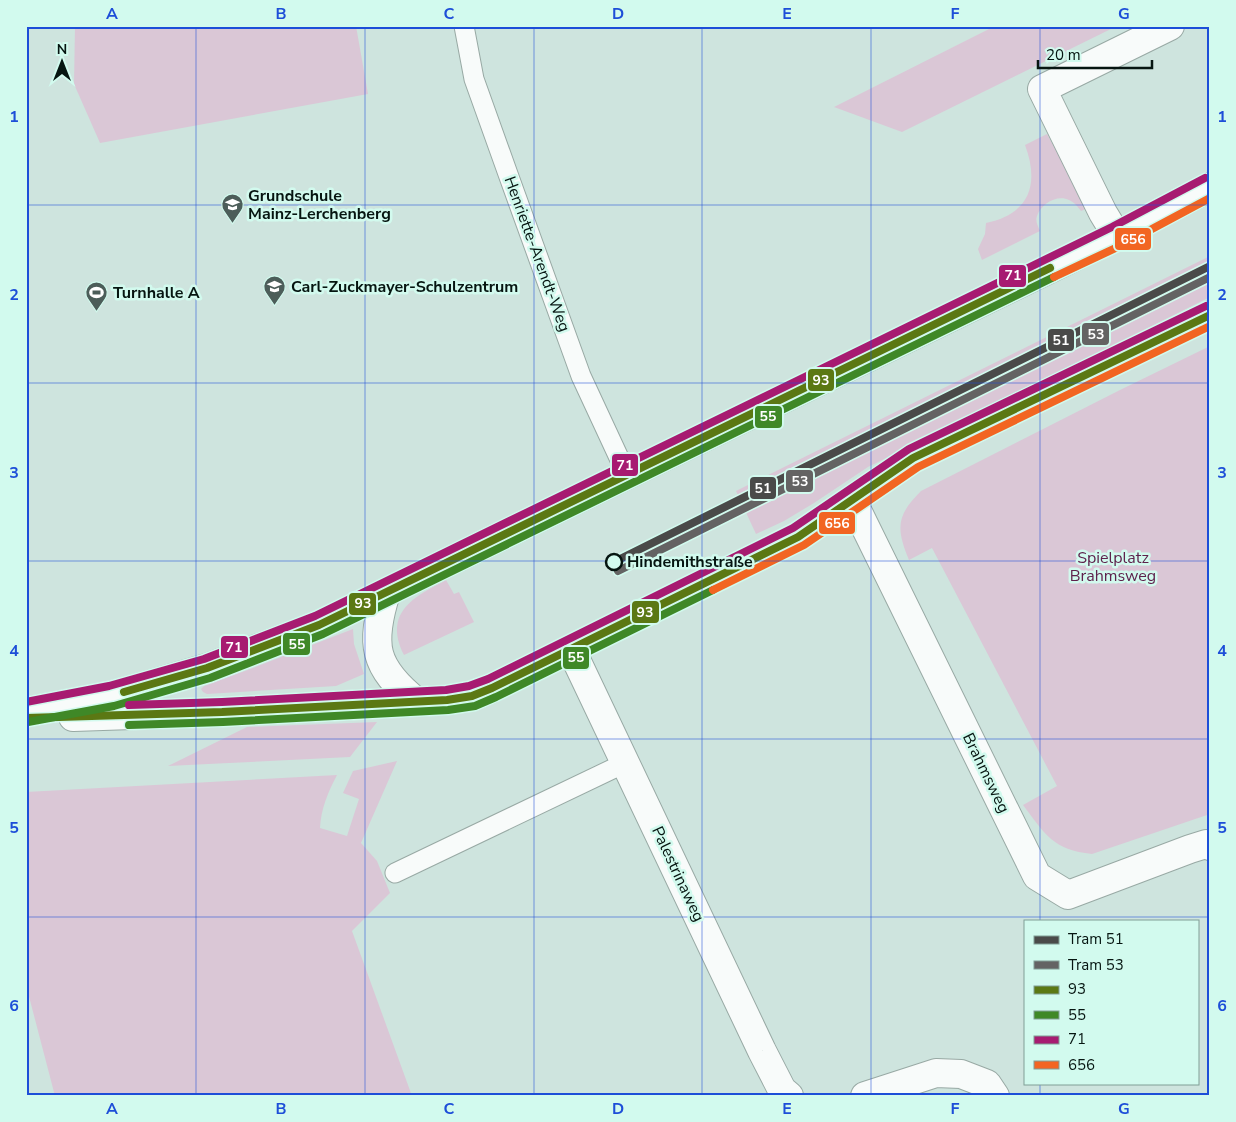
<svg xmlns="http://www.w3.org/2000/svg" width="1236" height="1122" font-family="'Nunito Sans',sans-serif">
  <rect width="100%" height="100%" fill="#cee4de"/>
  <!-- green -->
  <g fill="#dac7d6">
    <polygon points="75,26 356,26 368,94 100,143 74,84"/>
    <polygon points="995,26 1117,26 902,132 834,107"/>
    <path d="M1047 134 1088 208 1081 211C1078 207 1074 202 1069 200 1057 194 1041 204 1037 216 1035 221 1038 226 1040 231L982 260 978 249 985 234 986 223C1029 214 1040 185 1025 145Z"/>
    <polygon points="1210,256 1210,297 868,467 814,503 784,521 756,534 736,491"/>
    <path d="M1210 346V814L1092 854C1053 850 1045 834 1023 805L1057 786 932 548 909 560C896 528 896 516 921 491L1120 390Z"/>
    <path d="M446 580 454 594 459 592 474 622 404 655C383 612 414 597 446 580Z"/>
    <polygon points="353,629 354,644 364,674 336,686 207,694 203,692 201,689 204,686 253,668"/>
    <polygon points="377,722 350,757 168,766 247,727"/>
    <path d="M397 761 361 843 377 861 390 893 352 931 412 1096H55L26 985V792L337 775C328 792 321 809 320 828L347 836 359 799 343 793 353 771Z"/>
  </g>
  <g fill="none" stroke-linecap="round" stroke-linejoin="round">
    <defs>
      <g id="service">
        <polyline points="464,26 474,79 508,174 581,376 627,475"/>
        <polyline points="395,873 625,763"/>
      </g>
      <polyline id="pedestrian" points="1117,236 1103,213 1042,89 1170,26"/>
      <g id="minor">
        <polyline points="852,500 1037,876 1068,895 1190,849 1206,844 1210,846"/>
        <polyline points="571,649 762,1051 782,1090 789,1096"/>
        <polyline points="865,1096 936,1073 961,1074 987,1084 995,1096"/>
      </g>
      <g id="tertiary">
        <path d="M386 593C370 644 373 667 417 702"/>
        <polyline points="26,712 111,696 207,668 319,625 1117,236 1210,187"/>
        <polyline points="73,717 222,712 447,700 472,696 492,688 798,537 913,458 1210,315"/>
      </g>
    </defs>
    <!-- service casing -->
    <use href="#service" stroke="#98a9a4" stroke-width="21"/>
    <!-- pedestrian casing -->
    <use href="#pedestrian" stroke="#98a9a4" stroke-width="30"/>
    <!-- minor casing -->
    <use href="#minor" stroke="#98a9a4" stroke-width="30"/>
    <!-- tertiary casing -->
    <use href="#tertiary" stroke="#98a9a4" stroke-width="30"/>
    <!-- service -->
    <use href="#service" stroke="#f8fbfa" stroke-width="19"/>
    <!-- pedestrian -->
    <use href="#pedestrian" stroke="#f8fbfa" stroke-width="28"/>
    <!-- minor -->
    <use href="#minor" stroke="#f8fbfa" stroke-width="28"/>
    <!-- tertiary -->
    <use href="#tertiary" stroke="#f8fbfa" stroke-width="28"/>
    <defs>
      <g id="bus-1">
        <polyline points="124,692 207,668 319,625 1050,268"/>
        <polyline points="26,718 222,712 447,700 472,696 492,688 798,537 913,458 1210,315"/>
      </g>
      <g id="bus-2">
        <polyline points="28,722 114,706 210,678 323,634 1054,277"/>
        <polyline points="129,725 223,722 448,710 475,706 496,697 713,590"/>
      </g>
      <g id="bus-3">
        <polyline points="26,702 109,686 204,659 315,616 1112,227 1205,178"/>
        <polyline points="129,705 222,702 446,690 469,686 488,679 793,528 909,449 1206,306"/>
      </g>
      <g id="bus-4">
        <polyline points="1054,277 1122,245 1210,198"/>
        <polyline points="713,590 804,545 918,467 1210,326"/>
      </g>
    </defs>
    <!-- bus-1 casing -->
    <use href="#bus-1" stroke="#d2faee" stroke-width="11"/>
    <!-- bus-2 casing -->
    <use href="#bus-2" stroke="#d2faee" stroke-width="11"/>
    <!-- bus-3 casing -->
    <use href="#bus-3" stroke="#d2faee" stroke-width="11"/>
    <!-- bus-4 casing -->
    <use href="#bus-4" stroke="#d2faee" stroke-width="11"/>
    <!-- bus-1 -->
    <use href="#bus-1" stroke="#5b7813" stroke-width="8"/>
    <!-- bus-2 -->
    <use href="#bus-2" stroke="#3f8827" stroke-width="8"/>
    <!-- bus-3 -->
    <use href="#bus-3" stroke="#a71b71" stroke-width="8"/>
    <!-- bus-4 -->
    <use href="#bus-4" stroke="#f26522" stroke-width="8"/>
    <defs>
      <polyline id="tram-1" points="614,562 1210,266"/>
      <polyline id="tram-2" points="618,571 1210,277"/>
    </defs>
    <!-- tram-1 casing -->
    <use href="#tram-1" stroke="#d2faee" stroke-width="11"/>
    <!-- tram-2 casing -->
    <use href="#tram-2" stroke="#d2faee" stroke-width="11"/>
    <!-- tram-1 -->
    <use href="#tram-1" stroke="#4a4a49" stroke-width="8"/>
    <!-- tram-2 -->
    <use href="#tram-2" stroke="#646363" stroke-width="8"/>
  </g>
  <!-- grid -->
  <path fill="none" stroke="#1d4ed8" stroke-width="1" stroke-opacity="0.55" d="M196 26V1096M365 26V1096M534 26V1096M702 26V1096M871 26V1096M1040 26V921M26 205H1210M26 383H1210M26 561H1210M26 739H1210M26 917H1210M1040 1083V1096"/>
  <!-- icons -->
  <defs>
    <symbol id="school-pin" viewBox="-11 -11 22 30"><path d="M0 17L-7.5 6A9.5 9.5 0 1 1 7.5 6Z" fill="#4c5d59" stroke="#d2faee"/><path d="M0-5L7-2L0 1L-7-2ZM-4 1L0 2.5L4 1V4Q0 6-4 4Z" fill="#fff"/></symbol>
    <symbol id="stadium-pin" viewBox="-11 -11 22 30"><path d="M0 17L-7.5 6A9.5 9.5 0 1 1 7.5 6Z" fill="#4c5d59" stroke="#d2faee"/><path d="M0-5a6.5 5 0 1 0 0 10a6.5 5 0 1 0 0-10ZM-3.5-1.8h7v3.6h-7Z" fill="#fff"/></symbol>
  </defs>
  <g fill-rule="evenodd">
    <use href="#school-pin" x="220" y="192" width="25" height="34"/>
    <use href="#school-pin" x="262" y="274" width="25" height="34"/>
    <use href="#stadium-pin" x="84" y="280" width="25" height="34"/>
  </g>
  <!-- markers -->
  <circle fill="#d2faee" stroke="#061511" stroke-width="2.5" cx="614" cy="562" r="8"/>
  <g text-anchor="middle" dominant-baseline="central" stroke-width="5" stroke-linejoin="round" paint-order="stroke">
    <!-- poi labels -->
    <g font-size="16" font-weight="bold" fill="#061511" stroke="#d2faee" text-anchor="start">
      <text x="248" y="196">Grundschule<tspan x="248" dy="18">Mainz-Lerchenberg</tspan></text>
      <text x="291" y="287">Carl-Zuckmayer-Schulzentrum</text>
      <text x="113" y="293">Turnhalle A</text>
    </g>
    <!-- street labels -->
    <g font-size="16" fill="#061511" stroke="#d2faee">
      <text transform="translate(537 254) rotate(70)">Henriette-Arendt-Weg</text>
      <text transform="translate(986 773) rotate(64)">Brahmsweg</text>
      <text transform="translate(678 874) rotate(65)">Palestrinaweg</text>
    </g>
    <!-- park labels -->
    <g font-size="16" fill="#5e214c" stroke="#d2faee">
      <text x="1113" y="558">Spielplatz<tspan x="1113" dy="18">Brahmsweg</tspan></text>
    </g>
    <!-- stop labels -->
    <g font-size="16" font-weight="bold" fill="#061511" stroke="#d2faee" text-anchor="start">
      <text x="627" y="562">Hindemithstraße</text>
    </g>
  </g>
  <g stroke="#d2faee" stroke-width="2">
    <rect x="1114" y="227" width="38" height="24" rx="5" fill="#f26522"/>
    <rect x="998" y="264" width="29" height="24" rx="5" fill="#a71b71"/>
    <rect x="1081" y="322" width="29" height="24" rx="5" fill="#646363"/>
    <rect x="1047" y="328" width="28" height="24" rx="5" fill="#4a4a49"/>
    <rect x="807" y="368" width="28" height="24" rx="5" fill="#5b7813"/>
    <rect x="754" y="405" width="29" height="24" rx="5" fill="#3f8827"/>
    <rect x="611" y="453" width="28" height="24" rx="5" fill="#a71b71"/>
    <rect x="785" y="469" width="29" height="24" rx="5" fill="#646363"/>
    <rect x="749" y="476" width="28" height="24" rx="5" fill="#4a4a49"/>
    <rect x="818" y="511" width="38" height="24" rx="5" fill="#f26522"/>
    <rect x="348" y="592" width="29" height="24" rx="5" fill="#5b7813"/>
    <rect x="631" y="600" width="29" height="24" rx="5" fill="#5b7813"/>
    <rect x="282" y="632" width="29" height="24" rx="5" fill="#3f8827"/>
    <rect x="220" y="635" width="29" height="24" rx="5" fill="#a71b71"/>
    <rect x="562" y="646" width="28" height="24" rx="5" fill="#3f8827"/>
  </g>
  <g font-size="14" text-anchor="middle" font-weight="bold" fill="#fff">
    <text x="1133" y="244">656</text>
    <text x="1013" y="280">71</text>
    <text x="1096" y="339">53</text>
    <text x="1061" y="345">51</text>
    <text x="821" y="385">93</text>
    <text x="768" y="421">55</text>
    <text x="625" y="470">71</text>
    <text x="800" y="486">53</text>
    <text x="763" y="493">51</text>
    <text x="837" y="528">656</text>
    <text x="363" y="608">93</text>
    <text x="645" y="617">93</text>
    <text x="297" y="649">55</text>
    <text x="234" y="652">71</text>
    <text x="576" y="662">55</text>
  </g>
  <!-- border -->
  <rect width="1236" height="1122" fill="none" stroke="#d2faee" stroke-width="55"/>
  <!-- legend -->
  <rect x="1024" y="920" width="175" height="165" fill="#d2faee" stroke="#809e96"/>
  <rect x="1034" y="936" width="25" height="8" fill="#4a4a49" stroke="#809e96"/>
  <text x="1068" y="944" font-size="15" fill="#061511">Tram 51</text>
  <rect x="1034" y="961" width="25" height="8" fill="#646363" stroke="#809e96"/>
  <text x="1068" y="970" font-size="15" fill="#061511">Tram 53</text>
  <rect x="1034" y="986" width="25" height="8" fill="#5b7813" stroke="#809e96"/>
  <text x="1068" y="994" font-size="15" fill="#061511">93</text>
  <rect x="1034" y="1011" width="25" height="8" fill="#3f8827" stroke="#809e96"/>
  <text x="1068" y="1020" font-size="15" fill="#061511">55</text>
  <rect x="1034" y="1036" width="25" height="8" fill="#a71b71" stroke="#809e96"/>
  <text x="1068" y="1044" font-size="15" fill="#061511">71</text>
  <rect x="1034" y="1061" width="25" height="8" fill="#f26522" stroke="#809e96"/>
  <text x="1068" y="1070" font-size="15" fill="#061511">656</text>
  <!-- north arrow -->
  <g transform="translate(62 62)" stroke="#d2faee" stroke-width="4" paint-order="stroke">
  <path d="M0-4L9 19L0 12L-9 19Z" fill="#061511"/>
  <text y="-8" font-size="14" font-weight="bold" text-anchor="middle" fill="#061511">N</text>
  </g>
  <!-- scale -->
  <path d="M1038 60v8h114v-8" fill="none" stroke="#061511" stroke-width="2.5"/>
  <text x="1046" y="60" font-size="15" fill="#061511" stroke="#d2faee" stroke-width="4" paint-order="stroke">20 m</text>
  <rect x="28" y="28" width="1180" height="1066" fill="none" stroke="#1d4ed8" stroke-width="2"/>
  <g font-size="16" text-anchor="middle" font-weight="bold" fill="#1d4ed8">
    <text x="112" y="19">A</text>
    <text x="281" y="19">B</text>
    <text x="449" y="19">C</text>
    <text x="618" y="19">D</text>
    <text x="787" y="19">E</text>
    <text x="955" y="19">F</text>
    <text x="1124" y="19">G</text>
    <text x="14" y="122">1</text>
    <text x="1222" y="122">1</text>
    <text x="14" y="300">2</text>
    <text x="1222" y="300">2</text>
    <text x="14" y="478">3</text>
    <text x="1222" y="478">3</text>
    <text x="14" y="656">4</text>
    <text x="1222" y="656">4</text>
    <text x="14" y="833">5</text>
    <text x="1222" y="833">5</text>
    <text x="14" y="1011">6</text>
    <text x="1222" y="1011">6</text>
    <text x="112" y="1114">A</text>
    <text x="281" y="1114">B</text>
    <text x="449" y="1114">C</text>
    <text x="618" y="1114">D</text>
    <text x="787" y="1114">E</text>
    <text x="955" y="1114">F</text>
    <text x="1124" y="1114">G</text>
  </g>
</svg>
